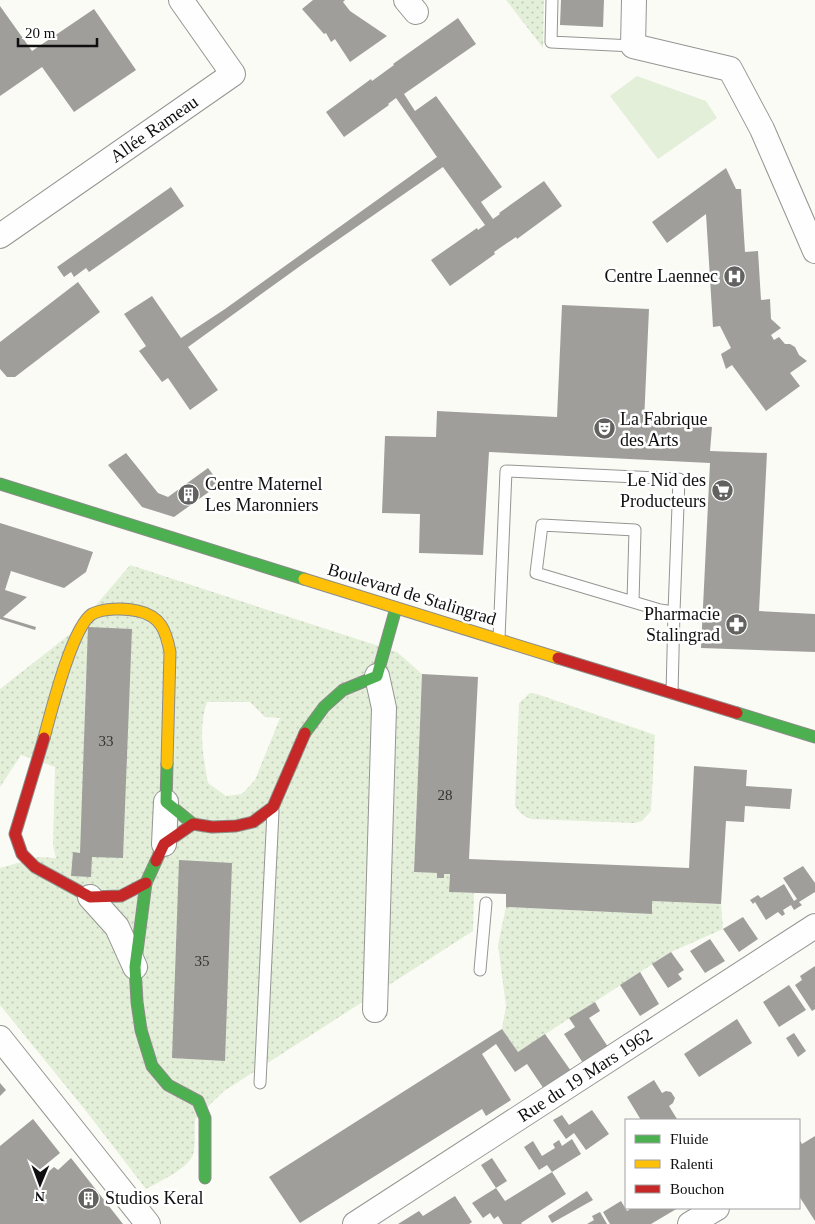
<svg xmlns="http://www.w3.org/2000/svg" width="815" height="1224" font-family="Georgia,serif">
  <defs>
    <pattern id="grass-dots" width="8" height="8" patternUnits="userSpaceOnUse" patternTransform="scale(1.25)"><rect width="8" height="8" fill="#e3efd8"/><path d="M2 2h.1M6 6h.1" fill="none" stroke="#c2ccb8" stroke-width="1.8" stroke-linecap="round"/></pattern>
  </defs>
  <rect width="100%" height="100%" fill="#fbfbf6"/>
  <!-- grass -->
  <g fill="url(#grass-dots)" fill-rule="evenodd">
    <polygon points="506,0 544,0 543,48"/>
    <path d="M130 565 397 652 422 674 414 872 437 873V878H444V874H450L449 892 474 893 473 931 224 1091 195 1119C194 1130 196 1145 193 1155 187 1169 159 1182 146 1189L86 1111 0 1005V868L39 857 56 858 53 845 55 767 21 755 0 787V689L74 631ZM207 702H250L265 717 280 718 255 780 242 794 226 796 208 783C203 757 198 728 207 702Z"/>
    <path d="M530 693 537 694 655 735 651 811 642 821 635 823 531 819C523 816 520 813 515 806L519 703Z"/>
    <polygon points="652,901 721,904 723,929 671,952 518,1052 502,1029 506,1006 498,945 506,907 651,914"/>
  </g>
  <!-- park -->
  <polygon fill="#e3efd8" points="637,76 706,101 717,118 658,159 610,96"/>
  <!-- building -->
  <g fill="#9f9e9b">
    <polygon points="313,0 345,0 343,2 350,11 387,36 350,62 335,39 331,42 326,33 324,34 302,9"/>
    <polygon points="561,0 604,0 603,27 560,25"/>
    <polygon points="0,6 32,51 94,9 136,70 74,112 42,67 0,96"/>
    <polygon points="458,18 476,44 404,94 415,111 436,96 502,187 481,202 493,219 500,214 499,213 544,181 562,206 517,239 516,237 494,252 495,254 450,286 431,260 477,228 478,230 485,225 443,167 303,264 188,347 218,390 190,410 168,378 162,382 139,351 146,346 124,314 152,296 181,338 225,309 437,157 396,98 388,104 389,105 344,137 326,112 371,79 372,81 394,65 393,64"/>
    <polygon points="726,168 736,189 741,189 745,252 758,251 761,300 770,299 771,319 781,328 771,335 774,340 779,337 785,344 790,344 795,347 799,355 807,361 790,373 800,386 766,411 732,365 726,369 721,354 731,348 720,326 713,327 706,214 667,243 652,222"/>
    <polygon points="171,187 184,206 89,272 86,268 74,277 71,272 64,277 57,267"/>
    <polygon points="78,282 100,312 15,377 7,377 0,369 0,342"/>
    <polygon points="562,305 649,309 644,422 712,427 710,451 767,453 759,611 815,614 815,652 701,648 710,463 489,452 483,555 419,553 420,514 382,513 385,436 436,437 437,411 557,417"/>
    <polygon points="126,453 158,493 168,497 208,468 220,484 174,517 142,507 108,465"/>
    <polygon points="0,523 93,552 86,572 64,588 11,571 5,590 27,597 3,617 36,627 35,630 0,619"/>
    <polygon points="88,627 132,629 123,858 92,857 91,877 71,876 73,852 80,853"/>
    <polygon points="422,674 478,677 469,859 689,868 694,766 747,770 746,786 792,789 790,809 745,806 744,822 726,821 721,904 652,901 652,914 506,907 506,894 449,892 450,874 444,874 444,878 437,878 437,873 414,872"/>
    <polygon points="179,860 232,863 225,1061 172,1058"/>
    <polygon points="803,866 815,883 815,892 799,902 802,905 794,910 791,905 783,910 785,914 782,916 778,912 766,920 755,902 753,904 750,900 758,895 761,898 784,884 794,901 797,899 783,878"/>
    <polygon points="743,917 758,939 739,952 723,929"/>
    <polygon points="710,939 725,961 705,973 690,951"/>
    <polygon points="671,952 684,970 678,974 682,979 668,988 652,964"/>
    <polygon points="815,966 815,1009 812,1011 795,985 802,980 800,976"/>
    <polygon points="640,972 659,1004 640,1016 620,985"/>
    <polygon points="789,985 806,1010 779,1027 763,1002"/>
    <polygon points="595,1002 600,1011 589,1018 608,1047 583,1063 564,1034 575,1027 569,1018"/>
    <polygon points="737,1019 752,1043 699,1077 684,1054"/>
    <polygon points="502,1029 518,1052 545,1034 571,1071 544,1089 527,1064 515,1072 496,1044 482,1054 511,1100 486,1116 482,1109 300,1223 269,1177"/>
    <polygon points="794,1033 806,1051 798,1057 786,1038"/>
    <polygon points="654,1080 662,1093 666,1091 671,1092 675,1098 673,1103 669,1106 677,1119 675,1120 641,1120 627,1097"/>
    <polygon points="0,1083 6,1090 0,1096"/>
    <polygon points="592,1110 609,1134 586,1150 574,1133 566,1139 553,1120 562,1115 569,1125"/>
    <polygon points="33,1119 60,1153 33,1175 38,1181 54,1167 58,1170 71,1158 123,1224 0,1224 0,1146"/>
    <polygon points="815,1136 815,1221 799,1196 799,1139 802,1144"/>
    <polygon points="572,1139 581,1154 552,1172 547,1165 539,1170 524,1147 533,1141 542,1156 555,1148 553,1144 559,1140 562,1146"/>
    <polygon points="492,1158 507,1181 496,1188 481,1165"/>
    <polygon points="552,1172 566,1194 521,1223 522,1224 503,1224 498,1216 494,1219 490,1213 483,1218 472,1203 496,1188 505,1201"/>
    <polygon points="587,1191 593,1200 552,1223 548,1216"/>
    <polygon points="455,1196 472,1222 469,1224 398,1224 419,1211 423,1216"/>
    <polygon points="621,1201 627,1211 632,1208 678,1208 651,1224 610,1224 603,1212"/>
    <polygon points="600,1212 607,1224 587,1224 594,1220 592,1216"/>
  </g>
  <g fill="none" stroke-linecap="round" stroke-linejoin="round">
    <defs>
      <g id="lane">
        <polyline points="552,0 551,42 633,46"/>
        <polyline points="633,601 635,530 542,525 536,573 660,610 674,612 672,693"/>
        <polyline points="499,638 506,471 679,479 674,612"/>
        <polyline points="480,970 486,903"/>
        <polyline points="260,1083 273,811"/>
      </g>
      <g id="street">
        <polyline points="406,0 416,12"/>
        <polyline points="634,0 633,46 730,69 762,129 815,251"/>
        <polyline points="0,236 233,74 181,0"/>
        <polyline points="164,844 166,802"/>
        <polyline points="90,897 117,927 135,967"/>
        <polyline points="375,1010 384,708 377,676"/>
        <polyline points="0,1038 148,1224"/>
        <polyline points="355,1224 815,926"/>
        <polyline points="690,1224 717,1208"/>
      </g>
      <g id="fast">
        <polyline points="0,484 304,579"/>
        <polyline points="737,713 815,737"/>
        <polyline points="305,733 324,707 343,690 377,676 396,608"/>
        <polyline points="167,764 166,802 193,824"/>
        <polyline points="156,861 146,883 135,967 137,1002 141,1030 152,1066 168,1085 198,1101 205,1118 205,1178"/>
      </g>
      <g id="slow">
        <polyline points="304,579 558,658"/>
        <path d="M44 738C51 712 72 627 92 614 104 608 125 608 138 611 161 616 166 631 170 652L167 764"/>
      </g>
      <g id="jam">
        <polyline points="558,658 737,713"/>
        <polyline points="44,738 15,834 22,854 35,867 90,897 121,896 146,883"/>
        <polyline points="156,861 164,844 193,824 212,827 236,826 253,822 273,807 305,733"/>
      </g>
    </defs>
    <!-- lane casing -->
    <use href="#lane" stroke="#959593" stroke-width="13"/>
    <!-- street casing -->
    <use href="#street" stroke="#959593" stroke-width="26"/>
    <!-- fast casing -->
    <use href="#fast" stroke="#8c8c8a" stroke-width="13"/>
    <!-- slow casing -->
    <use href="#slow" stroke="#8c8c8a" stroke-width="13"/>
    <!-- jam casing -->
    <use href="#jam" stroke="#8c8c8a" stroke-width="13"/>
    <!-- lane -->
    <use href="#lane" stroke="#fefefe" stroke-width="11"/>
    <!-- street -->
    <use href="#street" stroke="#fefefe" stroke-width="24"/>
    <!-- fast -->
    <use href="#fast" stroke="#4caf50" stroke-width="11"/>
    <!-- slow -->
    <use href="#slow" stroke="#ffc107" stroke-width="11"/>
    <!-- jam -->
    <use href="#jam" stroke="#c62828" stroke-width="11"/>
  </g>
  <!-- icons -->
  <defs>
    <symbol id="hospital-disc" viewBox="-11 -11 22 22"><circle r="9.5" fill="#626260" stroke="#fff"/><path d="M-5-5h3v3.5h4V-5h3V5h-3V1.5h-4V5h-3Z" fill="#fff"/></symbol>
    <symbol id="theatre-disc" viewBox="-11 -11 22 22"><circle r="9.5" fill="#626260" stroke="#fff"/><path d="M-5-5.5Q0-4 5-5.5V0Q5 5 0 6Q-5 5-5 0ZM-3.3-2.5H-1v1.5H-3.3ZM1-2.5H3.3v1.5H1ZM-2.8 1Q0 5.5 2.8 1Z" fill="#fff"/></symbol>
    <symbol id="supermarket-disc" viewBox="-11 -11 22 22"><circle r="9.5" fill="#626260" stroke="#fff"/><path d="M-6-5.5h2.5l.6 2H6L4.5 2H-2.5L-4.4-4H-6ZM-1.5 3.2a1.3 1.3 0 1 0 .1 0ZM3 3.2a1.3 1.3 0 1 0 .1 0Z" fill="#fff"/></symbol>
    <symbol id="building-disc" viewBox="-11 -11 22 22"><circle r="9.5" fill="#626260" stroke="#fff"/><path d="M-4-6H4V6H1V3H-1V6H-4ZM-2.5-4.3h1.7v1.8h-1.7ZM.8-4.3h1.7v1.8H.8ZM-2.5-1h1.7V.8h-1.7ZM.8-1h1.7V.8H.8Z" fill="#fff"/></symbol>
    <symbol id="pharmacy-disc" viewBox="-11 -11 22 22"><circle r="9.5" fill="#626260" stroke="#fff"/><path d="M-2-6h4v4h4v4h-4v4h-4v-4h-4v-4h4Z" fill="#fff"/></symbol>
  </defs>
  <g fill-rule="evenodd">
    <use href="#hospital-disc" x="722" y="264" width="25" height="25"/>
    <use href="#theatre-disc" x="592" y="416" width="25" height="25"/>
    <use href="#supermarket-disc" x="710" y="478" width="25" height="25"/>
    <use href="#building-disc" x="176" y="482" width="25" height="25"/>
    <use href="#pharmacy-disc" x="724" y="612" width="25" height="25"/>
    <use href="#building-disc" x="76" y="1186" width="25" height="25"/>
  </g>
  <g text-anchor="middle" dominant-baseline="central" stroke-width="5" stroke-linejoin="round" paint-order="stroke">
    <!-- number labels -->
    <g font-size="15" fill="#333332">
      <text x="106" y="741">33</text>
      <text x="445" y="795">28</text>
      <text x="202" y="961">35</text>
    </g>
    <!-- street labels -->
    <g font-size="18" fill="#0f0f0f" stroke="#fff">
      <text transform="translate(154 129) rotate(-35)">Allée Rameau</text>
      <text transform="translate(412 594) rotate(17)">Boulevard de Stalingrad</text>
      <text transform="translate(585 1075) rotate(-33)">Rue du 19 Mars 1962</text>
    </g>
    <!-- poi labels -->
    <g font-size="18" fill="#0f0f0f" stroke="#fff" text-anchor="end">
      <text x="718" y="276">Centre Laennec</text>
      <text x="620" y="419" text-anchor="start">La Fabrique<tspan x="620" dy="21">des Arts</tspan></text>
      <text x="706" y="480">Le Nid des<tspan x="706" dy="21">Producteurs</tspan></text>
      <text x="205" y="484" text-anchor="start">Centre Maternel<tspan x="205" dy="21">Les Maronniers</tspan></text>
      <text x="720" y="614">Pharmacie<tspan x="720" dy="21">Stalingrad</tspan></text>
      <text x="105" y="1198" text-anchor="start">Studios Keral</text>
    </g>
  </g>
  <!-- legend -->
  <rect x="625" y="1119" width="175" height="90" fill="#ffffff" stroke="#9f9f9f"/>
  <rect x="635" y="1135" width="25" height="8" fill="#4caf50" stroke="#9f9f9f"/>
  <text x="670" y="1144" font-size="15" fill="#0f0f0f">Fluide</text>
  <rect x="635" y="1160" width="25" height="8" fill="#ffc107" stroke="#9f9f9f"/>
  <text x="670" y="1169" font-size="15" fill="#0f0f0f">Ralenti</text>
  <rect x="635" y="1185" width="25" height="8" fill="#c62828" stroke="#9f9f9f"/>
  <text x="670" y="1194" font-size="15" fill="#0f0f0f">Bouchon</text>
  <!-- north arrow -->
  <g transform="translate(40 1184) rotate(181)" stroke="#ffffff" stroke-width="4" paint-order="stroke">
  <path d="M0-4L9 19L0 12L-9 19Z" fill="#0f0f0f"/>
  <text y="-8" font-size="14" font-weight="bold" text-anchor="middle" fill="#0f0f0f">N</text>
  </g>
  <!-- scale -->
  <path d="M18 38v8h79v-8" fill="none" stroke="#0f0f0f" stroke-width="2.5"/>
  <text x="25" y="38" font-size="15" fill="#0f0f0f" stroke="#ffffff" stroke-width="4" paint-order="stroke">20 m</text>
</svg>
